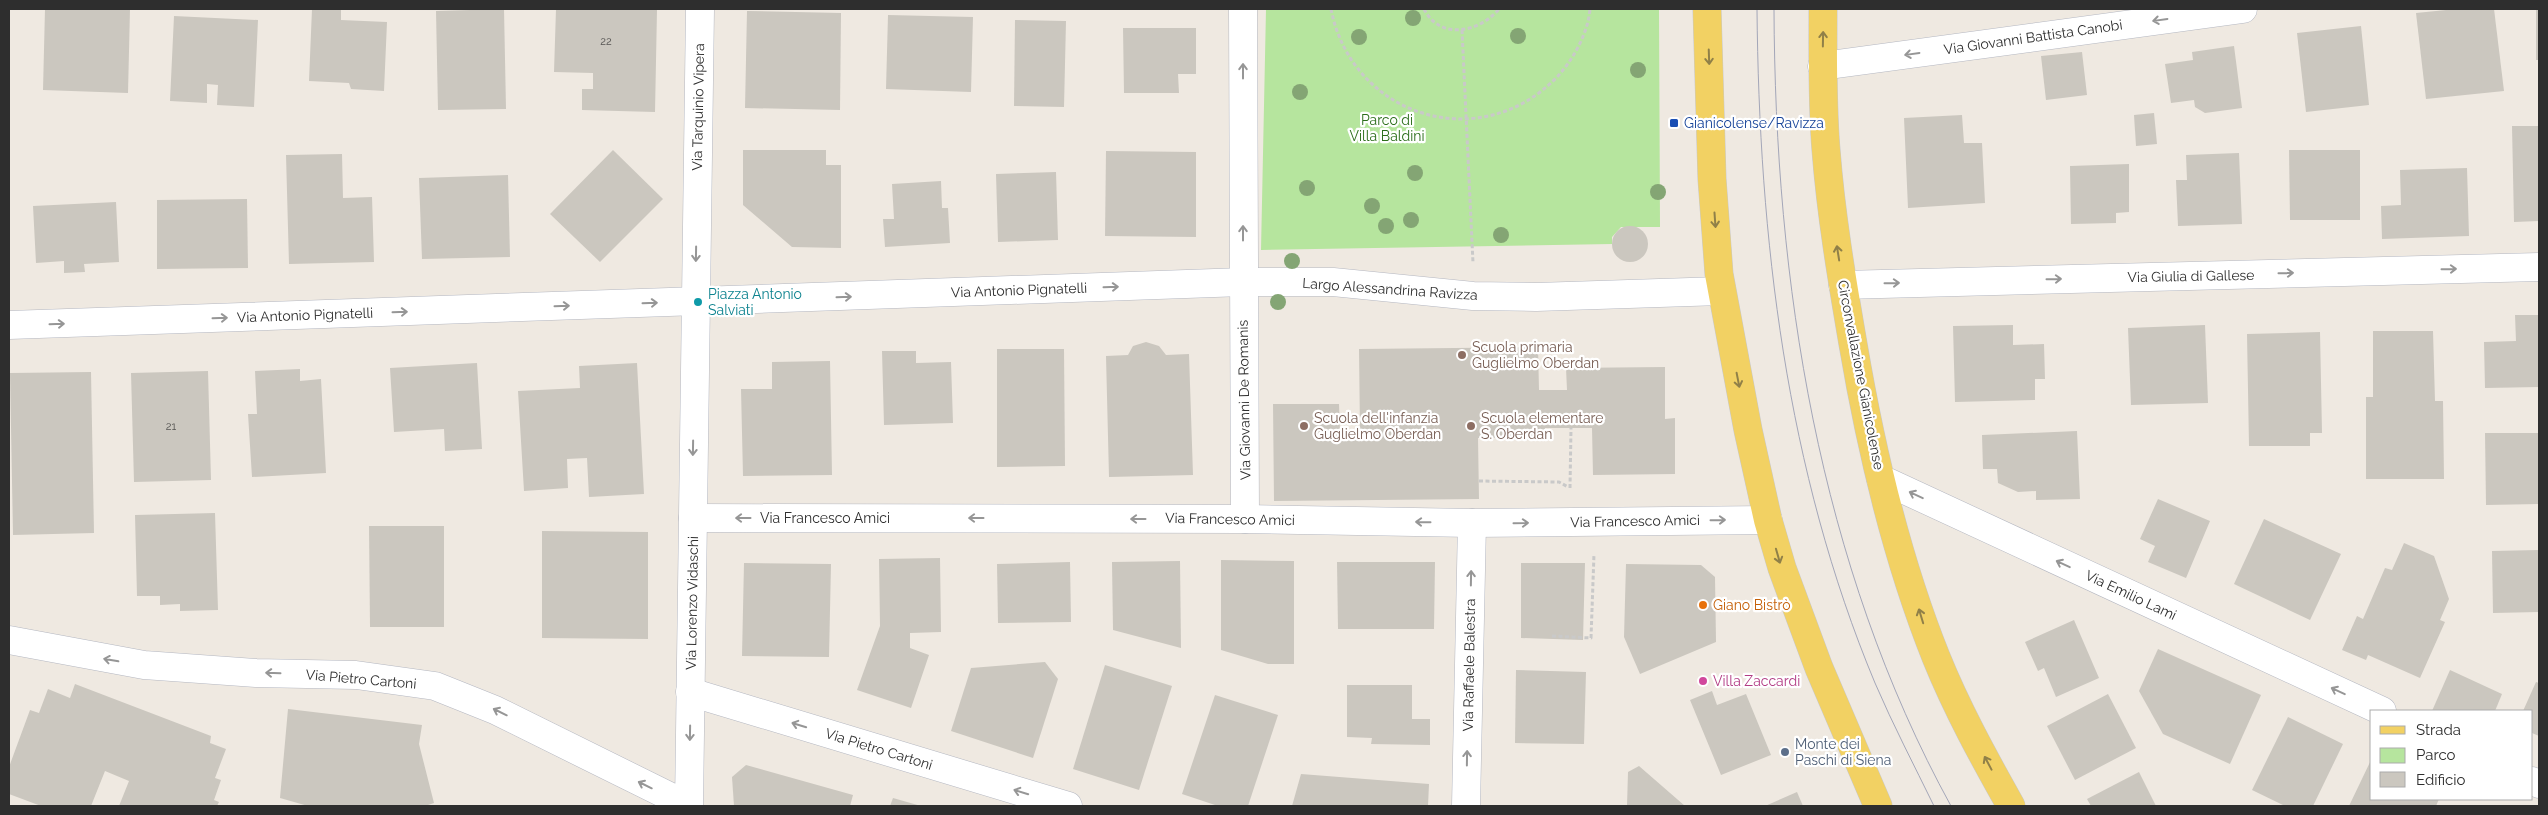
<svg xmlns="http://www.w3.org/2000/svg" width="2548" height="815" font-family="Raleway,sans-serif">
  <rect width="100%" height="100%" fill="#efe9e1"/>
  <!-- green -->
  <polygon fill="#b6e59e" points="1266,9 1659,9 1660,227 1621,227 1612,237 1612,244 1261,250"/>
  <!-- building -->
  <g fill="#cbc7bf">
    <polygon points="45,9 130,9 128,93 43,90"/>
    <polygon points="312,9 341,9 341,20 387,22 384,91 351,89 349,83 309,81"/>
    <polygon points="504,9 506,109 438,110 436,11"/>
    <polygon points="556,9 657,10 655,112 582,110 582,89 593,89 593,73 554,72"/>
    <polygon points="2456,9 2494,9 2504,91 2426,99 2416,13"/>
    <rect x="2536" y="9" width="3" height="51"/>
    <polygon points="747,11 841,13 840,110 745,108"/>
    <polygon points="888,15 973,17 971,92 886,89"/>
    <polygon points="174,16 258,20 254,107 217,105 218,85 207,84 207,103 170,101"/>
    <polygon points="1015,20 1066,21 1064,107 1014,106"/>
    <polygon points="2361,26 2369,105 2306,112 2297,33"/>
    <polygon points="1123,28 1196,28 1196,74 1178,74 1179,93 1124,93"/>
    <polygon points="2234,46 2242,108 2205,113 2195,107 2194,100 2171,103 2165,64 2193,60 2192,52"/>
    <polygon points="2082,52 2087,95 2046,100 2041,56"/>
    <polygon points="2154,113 2157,144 2136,146 2134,115"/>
    <polygon points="1962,115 1964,143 1982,143 1985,203 1908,208 1904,118"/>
    <polygon points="2512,126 2539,126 2539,221 2514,222"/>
    <polygon points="613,150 663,199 600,262 550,214"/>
    <polygon points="743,150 826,150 826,165 841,165 841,248 792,247 743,205"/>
    <polygon points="2289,150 2360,150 2360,220 2290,220"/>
    <polygon points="1106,151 1196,152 1196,237 1105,236"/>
    <polygon points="2239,153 2242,224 2178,226 2176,180 2187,180 2186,155"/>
    <polygon points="342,154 343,198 372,197 374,262 289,264 286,155"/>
    <polygon points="2129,164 2129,212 2116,213 2116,223 2071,224 2070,166"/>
    <polygon points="2467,168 2469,236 2382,239 2381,206 2401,205 2400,170"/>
    <polygon points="1056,172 1058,240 998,242 996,174"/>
    <polygon points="508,175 510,257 422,259 419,178"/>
    <polygon points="941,181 942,208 948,208 950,243 885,247 883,219 894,219 892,184"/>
    <polygon points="247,199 248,268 157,269 157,200"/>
    <polygon points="116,202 119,262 84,264 85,272 64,273 64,261 36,263 33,206"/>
    <circle cx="1630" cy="244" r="18"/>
    <polygon points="2515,315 2539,315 2539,387 2485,388 2484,342 2516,341"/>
    <polygon points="2013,325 2013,345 2044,344 2045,379 2035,379 2035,400 1955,402 1953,326"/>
    <polygon points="2205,325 2208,403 2131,405 2128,328"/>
    <polygon points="2373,331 2433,331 2435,401 2443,401 2444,479 2366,479 2366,397 2373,397"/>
    <polygon points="2320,332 2322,433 2310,433 2310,446 2249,446 2247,334"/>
    <polygon points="1146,342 1159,346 1166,355 1189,354 1193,475 1109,477 1106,356 1128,355 1133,346"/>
    <polygon points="1538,347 1539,390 1567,390 1566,368 1665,367 1665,419 1675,418 1675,474 1593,475 1592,428 1545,428 1545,437 1478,438 1479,499 1274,501 1273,404 1339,404 1340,432 1360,432 1359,349"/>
    <polygon points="997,349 1064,349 1065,466 997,467"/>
    <polygon points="882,351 916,351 916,363 951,362 953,423 884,425"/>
    <polygon points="830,361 832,475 743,476 741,389 772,389 772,362"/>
    <polygon points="477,363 482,449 445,451 444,429 394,432 390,368"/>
    <polygon points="637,363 644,494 589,497 587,458 567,459 568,488 524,491 518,391 580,388 579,366"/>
    <polygon points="300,369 300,381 321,379 326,473 252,477 248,414 257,414 255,371"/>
    <polygon points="208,371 211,480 134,482 131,373"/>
    <polygon points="91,372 94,533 13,535 10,373"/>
    <polygon points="2077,431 2080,499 2036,500 2036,491 2018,492 1998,483 1997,469 1983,469 1982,435"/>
    <polygon points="2485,433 2539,433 2539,504 2486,505"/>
    <polygon points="2158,499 2210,521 2186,578 2148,562 2155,546 2140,539"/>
    <polygon points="215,513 218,610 180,611 180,604 160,605 160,596 137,596 135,515"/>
    <polygon points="2264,519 2341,554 2310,620 2234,584"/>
    <polygon points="369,526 444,526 444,627 370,627"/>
    <polygon points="542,531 648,532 648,639 542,638"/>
    <polygon points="2404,543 2434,556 2449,599 2440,620 2445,622 2420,678 2368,655 2366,660 2342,650 2357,616 2363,619 2385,568 2392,570"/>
    <polygon points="2539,550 2539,612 2493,613 2492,551"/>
    <polygon points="940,558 941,632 910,633 910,648 929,655 911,708 857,690 880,626 879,559"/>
    <polygon points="1221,560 1294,561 1294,664 1268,664 1221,650"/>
    <polygon points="1180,561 1181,648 1113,630 1112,562"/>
    <polygon points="1070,562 1071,622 998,623 997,564"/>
    <polygon points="1337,562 1435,562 1434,629 1338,629"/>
    <polygon points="744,563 831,564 829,657 742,656"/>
    <polygon points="1521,563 1585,563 1583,640 1521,638"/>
    <polygon points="1626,564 1701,565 1715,577 1716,642 1640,674 1624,637"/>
    <polygon points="2074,620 2099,678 2056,697 2044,668 2038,671 2025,642"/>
    <polygon points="2158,649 2261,695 2230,764 2163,734 2139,691"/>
    <polygon points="1045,662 1058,679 1033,758 951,731 971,668"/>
    <polygon points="1105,665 1172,686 1139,790 1073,769"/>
    <polygon points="1516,670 1586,672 1584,744 1515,743"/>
    <polygon points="2450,670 2502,694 2495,711 2432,711"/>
    <polygon points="2536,682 2539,683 2539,736 2532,733 2532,711 2523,711"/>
    <polygon points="75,684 211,736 210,743 226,749 215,778 221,780 214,800 219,802 217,806 119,806 129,781 105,771 91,806 41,806 9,794 9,767 30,710 39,713 48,689 70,698"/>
    <polygon points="1347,685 1412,685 1412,719 1430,719 1430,745 1371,744 1372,738 1347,737"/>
    <polygon points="1712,691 1717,705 1746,694 1771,755 1721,775 1690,700"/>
    <polygon points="2108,694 2136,748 2075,780 2047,726"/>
    <polygon points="1215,695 1278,715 1248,806 1218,806 1182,794"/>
    <polygon points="288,709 422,725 419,744 434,803 425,806 308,806 280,798"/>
    <polygon points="2288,717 2343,744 2313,806 2285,806 2252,790"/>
    <polygon points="2372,758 2372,799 2439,799 2436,806 2349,806"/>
    <polygon points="746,765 853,795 850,806 734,806 732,777"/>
    <polygon points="1639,766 1685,806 1627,806 1628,772"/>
    <polygon points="2139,772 2156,806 2091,806 2087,799"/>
    <polygon points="1301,774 1429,784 1428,806 1292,806"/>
    <polygon points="1797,792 1803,806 1765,806"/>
    <polygon points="893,798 921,806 890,806"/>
  </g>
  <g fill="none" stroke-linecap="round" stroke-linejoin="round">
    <defs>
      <g id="street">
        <polyline points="1243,9 1245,519"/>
        <polyline points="1822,66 2243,9"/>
        <polyline points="1843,285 2539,267"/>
        <polyline points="9,325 1243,282 1333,282 1473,296 1536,297 1721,291"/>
        <polyline points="1881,479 2382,711"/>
        <polyline points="693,518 1245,519 1472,523 1768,520"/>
        <polyline points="9,640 144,665 256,673 356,675 435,686 495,710 689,806 700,9"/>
        <polyline points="690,692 1068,806"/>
        <polyline points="2532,781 2539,784"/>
        <polyline points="1466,806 1472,523"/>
      </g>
      <g id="primary">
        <polyline points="1707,9 1712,179 1719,274 1748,430 1768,520 1782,568 1819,668 1878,806"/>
        <path d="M1823 9C1823 56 1822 103 1826 150 1831 215 1842 280 1853 344 1871 450 1896 557 1936 657 1957 709 1984 758 2011 806"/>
      </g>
    </defs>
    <!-- street casing -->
    <use href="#street" stroke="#b4b7c1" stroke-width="29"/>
    <!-- primary casing -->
    <use href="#primary" stroke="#c9c9c9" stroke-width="29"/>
    <!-- path -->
    <g stroke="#c9c9c9" stroke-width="3" stroke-dasharray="4 2.5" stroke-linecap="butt">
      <path d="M1331 9C1352 117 1481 157 1558 76 1574 58 1588 33 1590 9"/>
      <path d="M1424 9C1440 41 1480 32 1499 9"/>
      <polyline points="1462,30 1473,263"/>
      <polyline points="1479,481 1559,482 1568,487"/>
      <polyline points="1570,488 1571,428"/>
      <polyline points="1552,636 1591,638 1594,554"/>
    </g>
    <!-- street -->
    <use href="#street" stroke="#fff" stroke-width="28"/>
    <!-- primary -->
    <use href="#primary" stroke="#f2d163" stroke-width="28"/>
    <!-- tram -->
    <g stroke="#a3a6b8" stroke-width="1">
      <path d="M1757 9C1759 238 1786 470 1875 683 1893 725 1914 765 1934 806"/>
      <path d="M1774 9C1775 282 1818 564 1951 806"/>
    </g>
  </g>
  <!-- trees -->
  <g fill="#84a574">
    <circle cx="1413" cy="18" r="8"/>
    <circle cx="1518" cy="36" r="8"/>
    <circle cx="1359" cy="37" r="8"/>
    <circle cx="1638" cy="70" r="8"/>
    <circle cx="1300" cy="92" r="8"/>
    <circle cx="1415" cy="173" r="8"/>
    <circle cx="1307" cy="188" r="8"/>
    <circle cx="1658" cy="192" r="8"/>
    <circle cx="1372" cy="206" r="8"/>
    <circle cx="1411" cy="220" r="8"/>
    <circle cx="1386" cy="226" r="8"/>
    <circle cx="1501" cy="235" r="8"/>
    <circle cx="1292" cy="261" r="8"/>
    <circle cx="1278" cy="302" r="8"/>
  </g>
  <!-- one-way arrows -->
  <defs><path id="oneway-shaft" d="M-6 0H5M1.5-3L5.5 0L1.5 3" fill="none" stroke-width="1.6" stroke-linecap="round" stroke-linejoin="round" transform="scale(1.25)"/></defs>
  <g stroke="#969696">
    <use href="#oneway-shaft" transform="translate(2160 20) rotate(172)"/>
    <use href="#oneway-shaft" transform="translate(1912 54) rotate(172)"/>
    <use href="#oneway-shaft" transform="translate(1243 71) rotate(-90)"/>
    <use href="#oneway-shaft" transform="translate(1243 233) rotate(-90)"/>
    <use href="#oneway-shaft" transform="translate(696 254) rotate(91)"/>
    <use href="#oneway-shaft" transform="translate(2449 269) rotate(-1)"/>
    <use href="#oneway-shaft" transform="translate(2286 273) rotate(-1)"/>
    <use href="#oneway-shaft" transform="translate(2054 279) rotate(-1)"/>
    <use href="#oneway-shaft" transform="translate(1892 283) rotate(-1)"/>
    <use href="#oneway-shaft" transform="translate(1111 287) rotate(-2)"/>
    <use href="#oneway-shaft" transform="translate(844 297) rotate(-2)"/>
    <use href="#oneway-shaft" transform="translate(650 303) rotate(-2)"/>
    <use href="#oneway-shaft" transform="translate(562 306) rotate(-2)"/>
    <use href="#oneway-shaft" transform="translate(400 312) rotate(-2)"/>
    <use href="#oneway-shaft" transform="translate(220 318) rotate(-2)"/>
    <use href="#oneway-shaft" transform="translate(57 324) rotate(-2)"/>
    <use href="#oneway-shaft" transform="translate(693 448) rotate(91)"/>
    <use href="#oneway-shaft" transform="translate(1916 495) rotate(-155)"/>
    <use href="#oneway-shaft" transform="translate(743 518) rotate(-180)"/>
    <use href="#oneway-shaft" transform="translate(976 518) rotate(-180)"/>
    <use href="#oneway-shaft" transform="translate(1138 519) rotate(-180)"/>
    <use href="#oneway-shaft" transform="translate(1718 520) rotate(-1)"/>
    <use href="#oneway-shaft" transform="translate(1423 522) rotate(-179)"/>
    <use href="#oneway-shaft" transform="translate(1521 523) rotate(-1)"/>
    <use href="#oneway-shaft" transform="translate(2063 564) rotate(-155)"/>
    <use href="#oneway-shaft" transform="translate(1471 578) rotate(-89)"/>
    <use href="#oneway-shaft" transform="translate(111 660) rotate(-170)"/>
    <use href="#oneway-shaft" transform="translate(273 673) rotate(-178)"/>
    <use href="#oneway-shaft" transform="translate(2338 691) rotate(-155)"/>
    <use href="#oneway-shaft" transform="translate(500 712) rotate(-154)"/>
    <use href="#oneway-shaft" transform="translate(799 725) rotate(-163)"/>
    <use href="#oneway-shaft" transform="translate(690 733) rotate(91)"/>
    <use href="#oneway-shaft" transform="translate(1467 758) rotate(-89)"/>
    <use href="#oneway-shaft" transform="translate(645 785) rotate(-154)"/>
    <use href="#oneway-shaft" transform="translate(1021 792) rotate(-163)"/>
  </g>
  <g stroke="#908048">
    <use href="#oneway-shaft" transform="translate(1823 39) rotate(-89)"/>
    <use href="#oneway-shaft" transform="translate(1709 57) rotate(88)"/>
    <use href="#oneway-shaft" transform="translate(1715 220) rotate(86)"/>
    <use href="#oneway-shaft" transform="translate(1838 253) rotate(-99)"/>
    <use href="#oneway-shaft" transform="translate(1738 380) rotate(79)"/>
    <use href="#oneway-shaft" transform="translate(1778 556) rotate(74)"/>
    <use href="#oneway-shaft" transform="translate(1921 616) rotate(-107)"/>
    <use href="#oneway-shaft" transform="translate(1988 763) rotate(-118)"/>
  </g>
  <!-- markers -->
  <rect fill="#1a4fb4" stroke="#fff" stroke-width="2" x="1669" y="118" width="10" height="10" rx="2.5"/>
  <circle fill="#0f9aa8" stroke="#fff" stroke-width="2" cx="698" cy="302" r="5"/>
  <g fill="#8d6e63" stroke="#fff" stroke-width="2">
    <circle cx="1462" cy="355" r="5"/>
    <circle cx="1304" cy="426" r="5"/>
    <circle cx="1471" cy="426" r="5"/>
  </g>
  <circle fill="#e8710a" stroke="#fff" stroke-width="2" cx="1703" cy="605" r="5"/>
  <circle fill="#d1479c" stroke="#fff" stroke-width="2" cx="1703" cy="681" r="5"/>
  <circle fill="#5c6f8a" stroke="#fff" stroke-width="2" cx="1785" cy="752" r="5"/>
  <g text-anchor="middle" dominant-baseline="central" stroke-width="4.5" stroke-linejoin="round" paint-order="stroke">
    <!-- number labels -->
    <g font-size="11" fill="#555452">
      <text x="606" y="41">22</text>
      <text x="171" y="426">21</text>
    </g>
    <!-- street labels -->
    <g font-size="14" fill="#2e2e2e" stroke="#fff">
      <text transform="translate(2033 37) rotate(-8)">Via Giovanni Battista Canobi</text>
      <text transform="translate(698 107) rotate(-89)">Via Tarquinio Vipera</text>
      <text transform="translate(2191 276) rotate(-1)">Via Giulia di Gallese</text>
      <text transform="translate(1390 289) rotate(4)">Largo Alessandrina Ravizza</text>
      <text transform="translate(1019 290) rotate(-2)">Via Antonio Pignatelli</text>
      <text transform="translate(305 315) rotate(-2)">Via Antonio Pignatelli</text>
      <text transform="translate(1861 375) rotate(79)">Circonvallazione Gianicolense</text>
      <text transform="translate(1244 400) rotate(-91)">Via Giovanni De Romanis</text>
      <text x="825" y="518">Via Francesco Amici</text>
      <text transform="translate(1230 519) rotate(1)">Via Francesco Amici</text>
      <text transform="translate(1635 521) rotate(-1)">Via Francesco Amici</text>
      <text transform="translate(2131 595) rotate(25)">Via Emilio Lami</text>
      <text transform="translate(692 603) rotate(-89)">Via Lorenzo Vidaschi</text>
      <text transform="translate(1469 665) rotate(-89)">Via Raffaele Balestra</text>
      <text transform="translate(361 679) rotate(5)">Via Pietro Cartoni</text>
      <text transform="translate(879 749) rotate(17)">Via Pietro Cartoni</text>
    </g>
    <!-- park labels -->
    <g font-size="14" fill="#2c6e1b" stroke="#fff">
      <text x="1387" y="120">Parco di<tspan x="1387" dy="16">Villa Baldini</tspan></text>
    </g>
    <!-- transit labels -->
    <g font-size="14" fill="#164399" stroke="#fff" text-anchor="start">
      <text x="1684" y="123">Gianicolense/Ravizza</text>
    </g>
    <!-- culture labels -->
    <g font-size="14" fill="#0d838f" stroke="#fff" text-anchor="start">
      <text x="708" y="294">Piazza Antonio<tspan x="708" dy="16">Salviati</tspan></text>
    </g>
    <!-- education labels -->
    <g font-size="14" fill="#785e54" stroke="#fff" text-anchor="start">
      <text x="1472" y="347">Scuola primaria<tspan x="1472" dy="16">Guglielmo Oberdan</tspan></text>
      <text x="1314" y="418">Scuola dell'infanzia<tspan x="1314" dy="16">Guglielmo Oberdan</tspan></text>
      <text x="1481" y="418">Scuola elementare<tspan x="1481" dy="16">S. Oberdan</tspan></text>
    </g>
    <!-- food labels -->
    <g font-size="14" fill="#c56008" stroke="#fff" text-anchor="start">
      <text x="1713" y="605">Giano Bistrò</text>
    </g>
    <!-- hotel labels -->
    <g font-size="14" fill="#b23c85" stroke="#fff" text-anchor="start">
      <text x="1713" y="681">Villa Zaccardi</text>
    </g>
    <!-- service labels -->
    <g font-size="14" fill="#4e5e75" stroke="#fff" text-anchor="start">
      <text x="1795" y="744">Monte dei<tspan x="1795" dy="16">Paschi di Siena</tspan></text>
    </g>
  </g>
  <!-- border -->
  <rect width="2548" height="815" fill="none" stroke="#2e2e2e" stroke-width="20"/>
  <!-- legend -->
  <rect x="2370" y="710" width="162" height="90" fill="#ffffff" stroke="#ababab"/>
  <rect x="2380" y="726" width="25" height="8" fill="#f2d163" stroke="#ababab"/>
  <text x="2416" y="735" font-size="15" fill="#2e2e2e">Strada</text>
  <rect x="2380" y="748" width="25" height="15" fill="#b6e59e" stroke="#ababab"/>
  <text x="2416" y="760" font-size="15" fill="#2e2e2e">Parco</text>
  <rect x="2380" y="772" width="25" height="15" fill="#cbc7bf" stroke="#ababab"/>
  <text x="2416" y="785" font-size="15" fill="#2e2e2e">Edificio</text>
</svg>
